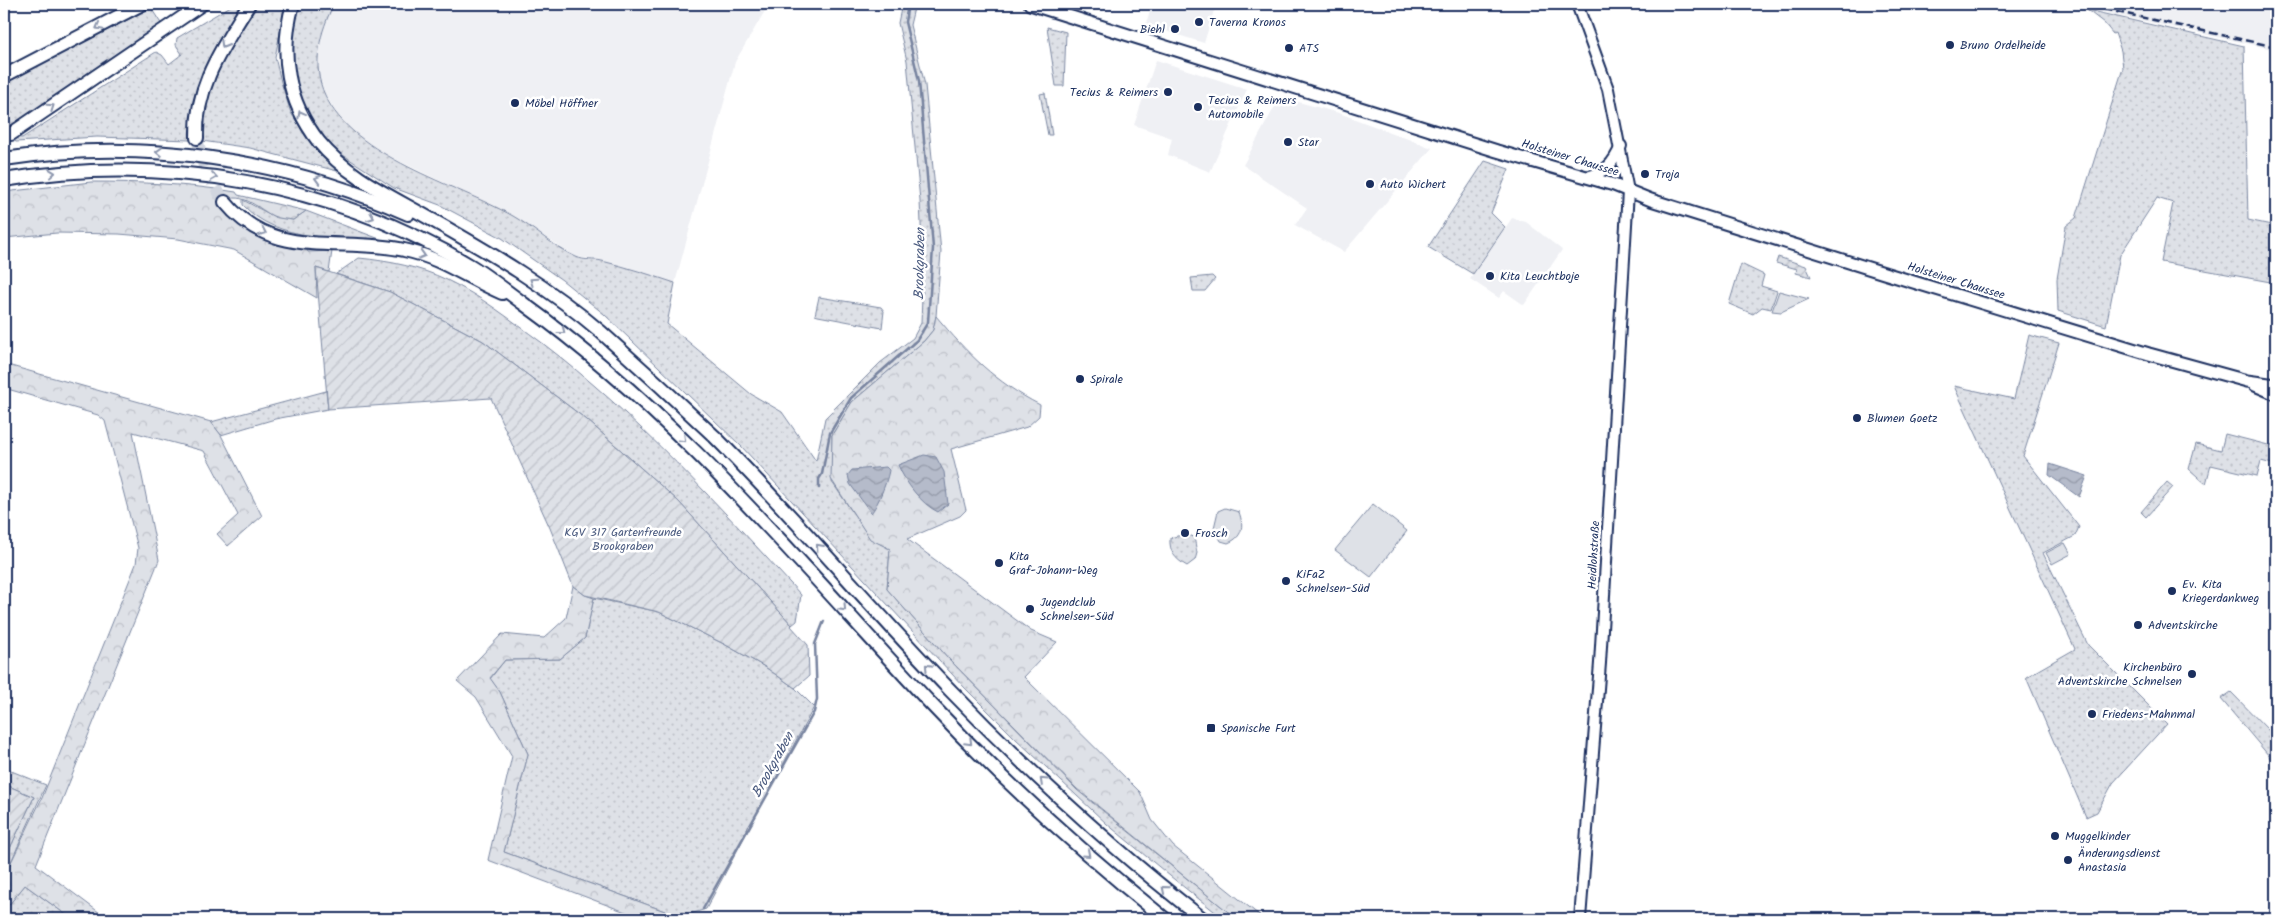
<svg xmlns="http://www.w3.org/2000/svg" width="2280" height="923" font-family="Kalam,sans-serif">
  <defs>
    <pattern id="grass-dots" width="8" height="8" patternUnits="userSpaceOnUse" patternTransform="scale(1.25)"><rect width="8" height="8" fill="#dee1e7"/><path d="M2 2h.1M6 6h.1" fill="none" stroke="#bec1c9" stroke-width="1.8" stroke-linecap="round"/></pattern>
    <pattern id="forest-crowns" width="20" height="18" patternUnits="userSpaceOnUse" patternTransform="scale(1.25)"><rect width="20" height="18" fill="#dee1e7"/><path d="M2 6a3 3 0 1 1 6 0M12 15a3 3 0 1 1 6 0" fill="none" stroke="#bec1c9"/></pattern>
    <pattern id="garden-furrows" width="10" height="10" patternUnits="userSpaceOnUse" patternTransform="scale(1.25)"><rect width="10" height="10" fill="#dee1e7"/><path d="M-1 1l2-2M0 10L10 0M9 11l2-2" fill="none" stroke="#bec1c9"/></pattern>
    <pattern id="water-waves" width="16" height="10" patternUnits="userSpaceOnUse" patternTransform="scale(1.25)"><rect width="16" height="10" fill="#b5bbca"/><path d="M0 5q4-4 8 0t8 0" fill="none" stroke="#9298a7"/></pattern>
  </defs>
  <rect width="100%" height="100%" fill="#fff"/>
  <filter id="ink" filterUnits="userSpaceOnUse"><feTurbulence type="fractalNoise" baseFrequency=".02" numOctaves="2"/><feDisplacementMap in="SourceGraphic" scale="10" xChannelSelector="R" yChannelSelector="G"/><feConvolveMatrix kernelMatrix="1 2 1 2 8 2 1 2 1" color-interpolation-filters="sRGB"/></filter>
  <g filter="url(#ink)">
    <!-- built -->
    <g fill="#eff0f4">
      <polygon points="334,4 769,4 735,62 675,283 600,260 576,257 512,216 387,155 353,133 339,117 325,94 319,74 319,47 324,24"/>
      <polygon points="1152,4 1216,4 1204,43 1146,25"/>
      <polygon points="2062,4 2276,4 2276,50 2121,16"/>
      <polygon points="1156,60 1247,89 1210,172 1168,155 1172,138 1134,125"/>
      <polygon points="1280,97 1339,113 1432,148 1344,252 1295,225 1307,208 1243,165"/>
      <polygon points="1512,218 1526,222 1562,250 1524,305 1504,291 1499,298 1470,279"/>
    </g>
    <!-- grass -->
    <g fill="url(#grass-dots)" stroke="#7c88a2">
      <path d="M234 4H241C216 49 191 86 190 140L97 137 16 142 4 135V83L151 8 162 25 14 137 22 138 156 52 162 55 169 64 182 54 176 45 177 38Z"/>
      <path d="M256 4H286L275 57 281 82 291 113 314 148 339 169 337 171 250 148 202 141C198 90 230 49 256 8Z"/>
      <path d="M298 4H334C320 31 311 65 325 95 353 157 456 184 513 216 534 228 554 247 576 257 585 261 594 259 602 261 627 267 651 275 675 283L667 324 751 394 782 412 816 461 825 418 880 363 913 338 921 323 923 270 920 201 907 61 898 23 902 4H915L910 25 925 85 941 252 936 316 933 330 924 341 852 402 832 435V482L870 538 890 549 887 589 949 659 1077 790 1237 919H1224L1170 876 1107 824 1016 739 964 687 741 446 604 314 562 280 502 238 440 205 394 188 329 146 315 129 295 93 289 48Z"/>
      <polygon points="2087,10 2244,46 2248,220 2276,226 2276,283 2161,262 2173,203 2157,198 2120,255 2106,326 2058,311 2057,279 2066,226 2076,218 2123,68 2121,51 2115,33 2113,34 2104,23"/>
      <polygon points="1047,27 1066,32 1064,86 1056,86"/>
      <polygon points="1045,93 1052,135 1048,135 1040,94"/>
      <polygon points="1485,161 1509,169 1491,213 1505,227 1473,274 1428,247"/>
      <path d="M243 200 275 217 293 220 306 211 385 241C338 236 278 243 243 205Z"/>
      <path d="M359 258C389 261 420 267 447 280 481 296 511 320 541 342 638 416 719 506 801 595L797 621 792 625 678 501 587 420 483 341 390 292 336 274Z"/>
      <polygon points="1741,264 1764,275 1761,286 1777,291 1771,309 1762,307 1753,314 1729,304"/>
      <polygon points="1212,276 1215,279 1205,291 1193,291 1191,278"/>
      <polygon points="819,297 881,307 884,311 882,328 818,316 815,315"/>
      <polygon points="2029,335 2059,343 2023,456 2079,527 2075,536 2043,553 2088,645 2167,724 2113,783 2097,812 2086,817 2026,677 2075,649 1954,386 2014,399"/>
      <polygon points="326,391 328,409 275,419 221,435 211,422"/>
      <polygon points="2225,434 2276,447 2276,465 2261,461 2257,476 2211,465 2206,484 2189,469 2196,444 2221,450"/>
      <polygon points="2167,482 2173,487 2146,517 2141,512"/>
      <path d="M1185 534 1194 537 1197 553 1195 560 1187 566C1175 559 1169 552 1170 538Z"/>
      <polygon points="594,598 659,612 724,644 765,667 795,688 814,707 706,909 681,917 504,852 528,754 500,692 490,679 505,660 560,659 585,638"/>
      <polygon points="2231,692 2270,732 2276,732 2276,769 2269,756 2221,699"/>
      <polygon points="4,768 46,785 4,877 4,861 34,797 4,784"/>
      <polygon points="25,885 72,919 4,919 4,911"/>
    </g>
    <!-- forest -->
    <g fill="url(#forest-crowns)" stroke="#7c88a2">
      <path d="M91 182C140 182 188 184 236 192L238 195 306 211 293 220C287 219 279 219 273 216 259 209 245 194 228 199L223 211C250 235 271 243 306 248L308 252 332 251 329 272 316 268 317 298 234 250 178 239 119 234 57 233 4 238V192Z"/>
      <path d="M936 316C968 354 995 382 1040 405L1039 416 1027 427 951 449 966 510 960 516 907 539 1031 631 1057 642 1024 677 1140 792 1152 820 1173 846 1264 919H1237L1077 789 949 659 887 589 890 549 870 539 831 479 832 435 852 402 924 341 933 330Z"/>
      <polygon points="4,364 211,422 221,435 262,516 228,546 217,534 238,515 204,451 133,432 159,560 36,865 108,919 72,919 25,885 4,911 4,877 42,798 136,564 138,548 105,421 98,415 4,388"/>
      <polygon points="573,586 585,595 594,598 585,638 560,659 505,660 490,678 500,692 528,754 504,852 681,917 681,919 644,919 488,860 512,756 476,697 457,681 502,634 544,638 566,618"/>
    </g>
    <!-- garden -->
    <g fill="url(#garden-furrows)" stroke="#7c88a2">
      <polygon points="1778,257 1806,266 1811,277 1796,273 1797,269 1776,263"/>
      <polygon points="316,268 390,292 483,341 587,420 678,501 792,625 791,626 808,645 809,676 795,688 765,667 724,644 659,612 585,595 573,586 550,528 491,398 328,409"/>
      <polygon points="4,784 34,797 4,861"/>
    </g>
    <!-- pitch -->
    <g fill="#dee1e7" stroke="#7c88a2">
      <polygon points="1779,291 1809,299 1781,312 1772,311"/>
      <polygon points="1373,504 1407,531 1371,577 1335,550"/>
      <path d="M1225 508 1239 512C1244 526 1243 537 1228 543L1221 541 1214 528 1218 511Z"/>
      <polygon points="2065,543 2071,554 2052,564 2046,553"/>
    </g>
    <!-- water -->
    <g fill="url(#water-waves)" stroke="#77839f">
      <path d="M924 455 936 457 944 472 948 504 938 512C921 504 905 482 898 465Z"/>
      <polygon points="2050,464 2087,476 2079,497 2049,475"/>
      <path d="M886 467 889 470C888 479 877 507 871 513L850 484 848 475 852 470Z"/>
    </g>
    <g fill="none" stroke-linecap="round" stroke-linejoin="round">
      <!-- stream -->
      <g stroke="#77839f" stroke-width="2.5">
        <polyline points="819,488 819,479 822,474 830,433 851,398 917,340 928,322 933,248 919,81 905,22 908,4"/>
        <polyline points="703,909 814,712 817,699 815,644 824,621"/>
      </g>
      <!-- highway-tunnel -->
      <polyline stroke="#d1d5df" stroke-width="12" stroke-dasharray="12 6" stroke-linecap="butt" points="197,138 205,171 225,202"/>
      <defs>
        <g id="secondary">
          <polyline points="1577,4 1608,89 1628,191 1600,663 1580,919"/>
          <path d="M1587 177C1606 172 1613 164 1621 146"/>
        </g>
        <g id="primary">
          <polyline points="1030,4 1497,151 1614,185 1651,200 1884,273 2149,354 2247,381 2276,385"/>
          <polyline points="2255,385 2276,394"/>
        </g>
        <g id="highway">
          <path d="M293 4C279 53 287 101 319 142 348 178 395 198 434 221 492 254 550 288 601 332 639 366 677 401 714 436 796 518 870 607 951 691 1029 772 1114 850 1203 919"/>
          <polyline points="4,76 142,4"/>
          <polyline points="11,134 202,4"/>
          <path d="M197 138C195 85 223 47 249 4"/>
          <path d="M4 159C141 138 281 158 408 214"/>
          <path d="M4 180C164 154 331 182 471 266 489 277 506 291 524 304 679 416 801 565 931 704 1003 781 1083 853 1165 919"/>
          <path d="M225 202C273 261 340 236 404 250 440 257 469 279 502 293"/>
        </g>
      </defs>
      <!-- secondary casing -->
      <use href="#secondary" stroke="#1b2f5e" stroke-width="14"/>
      <!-- primary casing -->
      <use href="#primary" stroke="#1b2f5e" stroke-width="15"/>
      <!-- highway casing -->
      <use href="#highway" stroke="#1b2f5e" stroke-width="16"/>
      <!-- secondary -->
      <use href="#secondary" stroke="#fff" stroke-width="10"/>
      <!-- primary -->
      <use href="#primary" stroke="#fff" stroke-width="11"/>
      <!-- highway -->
      <use href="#highway" stroke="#fff" stroke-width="12"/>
      <!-- rail -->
      <polyline stroke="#1b2f5e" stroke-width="2.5" stroke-dasharray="8 4" stroke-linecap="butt" points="2081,4 2276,47"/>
    </g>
    <!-- one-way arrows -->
    <defs><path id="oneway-chevron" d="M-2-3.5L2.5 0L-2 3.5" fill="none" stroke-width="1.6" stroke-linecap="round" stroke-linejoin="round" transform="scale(1.25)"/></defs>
    <g stroke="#8d97ae">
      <use href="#oneway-chevron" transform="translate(99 27) rotate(151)"/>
      <use href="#oneway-chevron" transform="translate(224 45) rotate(120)"/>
      <use href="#oneway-chevron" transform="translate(51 107) rotate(-34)"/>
      <use href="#oneway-chevron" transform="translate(301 114) rotate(-119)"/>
      <use href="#oneway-chevron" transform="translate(159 152) rotate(-178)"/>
      <use href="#oneway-chevron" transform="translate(52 173) rotate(-6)"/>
      <use href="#oneway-chevron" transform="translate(214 177) rotate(8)"/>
      <use href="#oneway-chevron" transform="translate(318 179) rotate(-164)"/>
      <use href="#oneway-chevron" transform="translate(371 217) rotate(22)"/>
      <use href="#oneway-chevron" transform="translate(263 232) rotate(25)"/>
      <use href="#oneway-chevron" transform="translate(422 255) rotate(17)"/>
      <use href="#oneway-chevron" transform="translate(533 281) rotate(-145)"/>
      <use href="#oneway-chevron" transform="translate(562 331) rotate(38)"/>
      <use href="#oneway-chevron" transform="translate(683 439) rotate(44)"/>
      <use href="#oneway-chevron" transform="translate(819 547) rotate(-132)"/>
      <use href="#oneway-chevron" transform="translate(843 608) rotate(47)"/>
      <use href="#oneway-chevron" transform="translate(928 667) rotate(-133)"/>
      <use href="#oneway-chevron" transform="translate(969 742) rotate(45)"/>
      <use href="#oneway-chevron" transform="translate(1043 781) rotate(-137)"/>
      <use href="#oneway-chevron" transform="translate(1087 854) rotate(42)"/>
      <use href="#oneway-chevron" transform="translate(1165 889) rotate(-140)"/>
    </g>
  </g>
  <!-- markers -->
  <g fill="#1b2f5e" stroke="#fff" stroke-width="2">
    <circle cx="1199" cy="22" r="5"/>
    <circle cx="1175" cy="29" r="5"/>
    <circle cx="1950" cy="45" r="5"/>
    <circle cx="1289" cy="48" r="5"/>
    <circle cx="1168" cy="92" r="5"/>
    <circle cx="515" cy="103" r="5"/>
    <circle cx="1198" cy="107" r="5"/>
    <circle cx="1288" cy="142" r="5"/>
    <circle cx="1645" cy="174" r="5"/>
    <circle cx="1370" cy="184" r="5"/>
    <circle cx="1490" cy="276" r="5"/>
    <circle cx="1080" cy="379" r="5"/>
    <circle cx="1857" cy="418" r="5"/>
    <circle cx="1185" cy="533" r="5"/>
    <circle cx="999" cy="563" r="5"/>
    <circle cx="1286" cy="581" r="5"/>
    <circle cx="2172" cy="591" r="5"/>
    <circle cx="1030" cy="609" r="5"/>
    <circle cx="2138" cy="625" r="5"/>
    <circle cx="2192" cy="674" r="5"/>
    <circle cx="2092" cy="714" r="5"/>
    <rect x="1206" y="723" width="10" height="10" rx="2.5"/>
    <circle cx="2055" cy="836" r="5"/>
    <circle cx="2068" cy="860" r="5"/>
  </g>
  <g text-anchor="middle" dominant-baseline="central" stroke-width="5" stroke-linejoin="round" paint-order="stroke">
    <!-- poi labels -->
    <g font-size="12" fill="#1b2f5e" stroke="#fff" text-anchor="start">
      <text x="1209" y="22">Taverna Kronos</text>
      <text x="1165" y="29" text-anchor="end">Biehl</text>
      <text x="1960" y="45">Bruno Ordelheide</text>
      <text x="1299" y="48">ATS</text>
      <text x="1158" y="92" text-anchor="end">Tecius &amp; Reimers</text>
      <text x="1208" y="100">Tecius &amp; Reimers<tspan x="1208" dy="14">Automobile</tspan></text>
      <text x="525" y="103">Möbel Höffner</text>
      <text x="1298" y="142">Star</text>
      <text x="1655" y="174">Troja</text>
      <text x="1380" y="184">Auto Wichert</text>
      <text x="1500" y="276">Kita Leuchtboje</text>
      <text x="1090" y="379">Spirale</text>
      <text x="1867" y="418">Blumen Goetz</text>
      <text x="1195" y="533">Frosch</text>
      <text x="1009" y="556">Kita<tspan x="1009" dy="14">Graf-Johann-Weg</tspan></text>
      <text x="1296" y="574">KiFaZ<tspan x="1296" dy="14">Schnelsen-Süd</tspan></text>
      <text x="2182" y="584">Ev. Kita<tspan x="2182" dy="14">Kriegerdankweg</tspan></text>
      <text x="1040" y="602">Jugendclub<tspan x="1040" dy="14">Schnelsen-Süd</tspan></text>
      <text x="2148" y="625">Adventskirche</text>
      <text x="2182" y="667" text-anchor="end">Kirchenbüro<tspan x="2182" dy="14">Adventskirche Schnelsen</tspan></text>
      <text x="2102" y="714">Friedens-Mahnmal</text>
      <text x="1221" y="728">Spanische Furt</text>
      <text x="2065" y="836">Muggelkinder</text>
      <text x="2078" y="853">Änderungsdienst<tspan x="2078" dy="14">Anastasia</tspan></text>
    </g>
    <!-- street labels -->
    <g font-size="12" fill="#1b2f5e" stroke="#fff">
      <text transform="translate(1570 158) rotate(17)">Holsteiner Chaussee</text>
      <text transform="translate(1956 281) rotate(17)">Holsteiner Chaussee</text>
      <text transform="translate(1594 555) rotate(-87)">Heidlohstraße</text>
    </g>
    <!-- park labels -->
    <g font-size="12" fill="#4c5c80" stroke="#fff">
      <text x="623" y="532">KGV 317 Gartenfreunde<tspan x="623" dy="14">Brookgraben</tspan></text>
    </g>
    <!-- water labels -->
    <g font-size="14" font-style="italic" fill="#49597e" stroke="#fff">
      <text transform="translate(920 264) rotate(-89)">Brookgraben</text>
      <text transform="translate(773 765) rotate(-61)">Brookgraben</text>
    </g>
  </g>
  <!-- margin -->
  <rect width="2280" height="923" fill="none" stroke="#fff" stroke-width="20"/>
  <rect x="10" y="10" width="2260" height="903" fill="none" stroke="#1b2f5e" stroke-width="2" filter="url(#ink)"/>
</svg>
